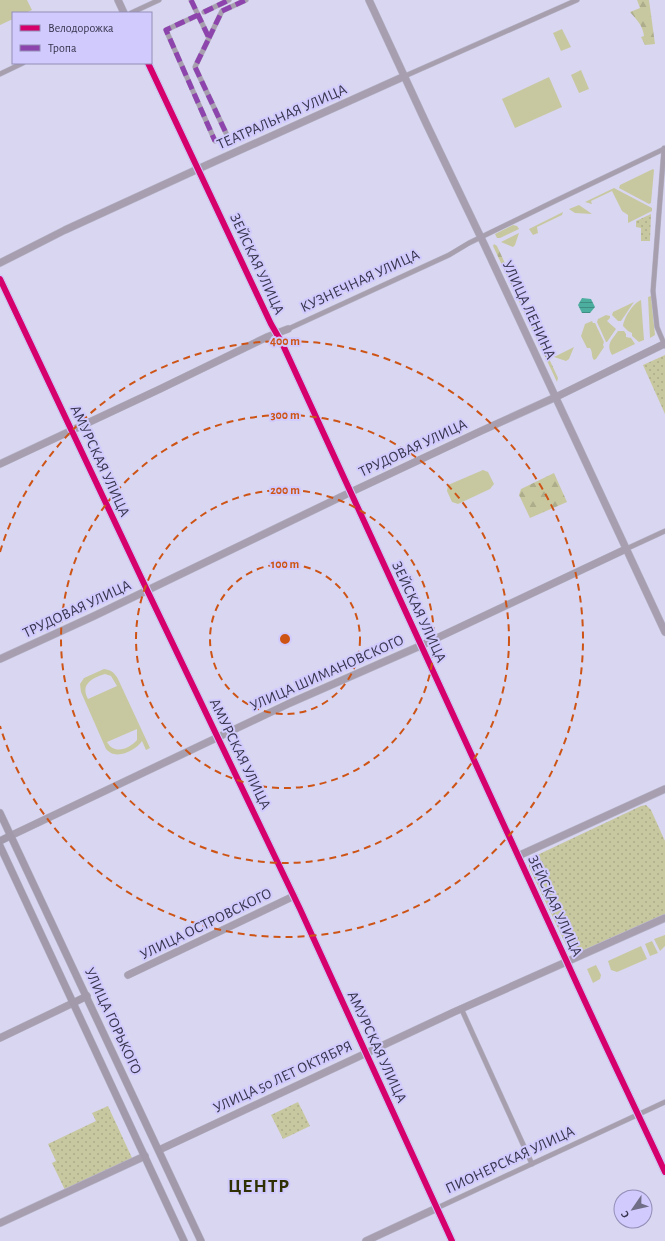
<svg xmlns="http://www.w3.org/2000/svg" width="665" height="1241" font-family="'Alegreya Sans',sans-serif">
  <defs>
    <pattern id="forest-firs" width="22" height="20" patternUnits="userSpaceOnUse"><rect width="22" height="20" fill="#c8c8a0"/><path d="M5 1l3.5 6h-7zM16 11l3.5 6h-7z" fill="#adac8b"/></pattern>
    <pattern id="park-dots" width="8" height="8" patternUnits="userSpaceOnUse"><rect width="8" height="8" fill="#c8c8a0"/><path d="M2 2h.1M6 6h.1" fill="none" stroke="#adac8b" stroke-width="1.8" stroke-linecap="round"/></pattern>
    <pattern id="water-rules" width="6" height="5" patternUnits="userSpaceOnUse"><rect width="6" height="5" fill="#4cae9e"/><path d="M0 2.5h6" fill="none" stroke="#408e83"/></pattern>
  </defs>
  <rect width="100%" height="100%" fill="#d9d6f1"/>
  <!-- green -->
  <g fill="#c8c8a0" fill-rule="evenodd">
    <polygon points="0,0 27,0 32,10 25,13 13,13 13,19 0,25"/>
    <polygon points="562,29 571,47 561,51 553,33"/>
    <polygon points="581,70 589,89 579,93 571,75"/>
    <polygon points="549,77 562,107 515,128 502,99"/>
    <polygon points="653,169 654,170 651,203 649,204 619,188 620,185"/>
    <polygon points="614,188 652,208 652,211 628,223 628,215 622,211 612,191 591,201 592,204 585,202"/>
    <polygon points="579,205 592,214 575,213 569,209"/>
    <polygon points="563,212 562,215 537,227 538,233 533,235 529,229"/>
    <polygon points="513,225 517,226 519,229 500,238 497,238 495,234"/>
    <polygon points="519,233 515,245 513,247 501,242"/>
    <polygon points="651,296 655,335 650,338 648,297"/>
    <path d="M641 300 644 340 639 342 632 336V333L628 331 623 326C624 318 633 303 641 300Z"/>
    <polygon points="634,302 621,321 618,321 612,315 613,312"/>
    <polygon points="606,315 610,316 610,318 607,321 616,329 607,342 606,342 597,322 598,319"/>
    <path d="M592 321 593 323H595L604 342 603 345 604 347 596 359 594 360C591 357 593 352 590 348H587L581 336 585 324Z"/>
    <path d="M618 331H624L626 334V337L631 338 635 344 612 355C606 344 611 341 618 331Z"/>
    <polygon points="574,347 569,359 566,361 554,357"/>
    <polygon points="483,470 488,472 494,484 490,489 458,504 452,502 447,491 448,485"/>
    <path d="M104 669C111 670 114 672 118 679L150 748 146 750 142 741C137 749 121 758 111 753 109 752 107 750 106 749L81 692 80 684 84 678ZM105 674 111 676 117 686 88 699C80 684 92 678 105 674ZM137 729V740C129 749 114 755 107 742Z"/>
    <polygon points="665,935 665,946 660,951 654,939"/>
    <polygon points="652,941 658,953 650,956 645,944"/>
    <polygon points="641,946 647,959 617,972 611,970 608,961"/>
    <polygon points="596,965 601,975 600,979 593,983 587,969"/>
  </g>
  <!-- forest -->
  <g fill="url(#forest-firs)">
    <path d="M637 0H649L655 44 645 45 641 37 644 36C643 26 637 20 630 12L640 8Z"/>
    <polygon points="494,244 497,246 558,378 557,382 493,246"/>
    <polygon points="554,473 567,502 530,518 519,495 521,489"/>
  </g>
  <!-- park -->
  <g fill="url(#park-dots)">
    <polygon points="651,214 650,241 641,241 641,228 636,227 636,221"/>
    <polygon points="665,355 665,414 643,365"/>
    <polygon points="646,805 651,810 665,841 665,914 579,952 566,945 529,867 529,861 533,857 641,806"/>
    <polygon points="298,1102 310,1126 283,1139 271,1115"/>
    <polygon points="108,1106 133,1160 65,1190 52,1163 56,1161 48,1144 96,1121 92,1113"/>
  </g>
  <!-- water -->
  <polygon fill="url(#water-rules)" points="582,298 591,299 595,307 590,313 582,313 578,305"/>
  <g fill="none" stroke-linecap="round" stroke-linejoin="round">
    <defs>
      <g id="street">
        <polyline points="191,0 209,38 195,67 226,133"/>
        <polyline points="204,12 229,0"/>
        <polyline points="131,13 159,0"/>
        <polyline points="198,15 166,30 215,141"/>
        <polyline points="209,38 222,11 246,0"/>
        <polyline points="0,74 23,63"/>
        <polyline points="405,76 577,0"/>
        <polyline points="664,148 653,291 657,327 665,346"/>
        <polyline points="288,329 449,255 469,243 555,201 664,149"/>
        <polyline points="626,549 665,531"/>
        <polyline points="461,1008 532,1164"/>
        <polyline points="437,1208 665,1102"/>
      </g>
      <g id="secondary">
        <polyline points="118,0 124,13"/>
        <polyline points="369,0 426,123 485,246 665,632"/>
        <path d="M148 63 271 324 282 343C375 549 472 754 566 960 598 1031 632 1101 665 1172"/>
        <polyline points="0,263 65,230 198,169 405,76"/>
        <polyline points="0,279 147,590 300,909 452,1241"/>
        <polyline points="0,464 160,389 267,337 288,329"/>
        <polyline points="0,659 94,616 351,492 481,431 556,397 664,344"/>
        <polyline points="10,836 290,703 420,646 626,549"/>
        <polyline points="518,856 665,789"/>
        <polyline points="128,975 294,896"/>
        <polyline points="0,1038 73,1003"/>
        <polyline points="159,1150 454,1012 665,918"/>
        <polyline points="0,1223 145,1156"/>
        <polyline points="366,1241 437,1208"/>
      </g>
      <g id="primary">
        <polyline points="0,813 201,1241"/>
        <polyline points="0,841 10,836"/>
        <polyline points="0,846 184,1241"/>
        <polyline points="73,1003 87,996"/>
      </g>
    </defs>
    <!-- street casing -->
    <use href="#street" stroke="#b7b5cb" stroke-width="5.5"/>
    <!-- secondary casing -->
    <use href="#secondary" stroke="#b7b5cb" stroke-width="8"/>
    <!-- primary casing -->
    <use href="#primary" stroke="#b7b5cb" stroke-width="8"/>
    <!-- street -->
    <use href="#street" stroke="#a79fad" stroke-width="4.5"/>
    <!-- secondary -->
    <use href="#secondary" stroke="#a79faf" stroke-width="7"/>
    <!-- primary -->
    <use href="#primary" stroke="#a29aaa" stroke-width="7"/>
    <!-- quiet -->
    <g stroke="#8e44ad" stroke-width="5" stroke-dasharray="10 5" stroke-linecap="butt">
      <polyline points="191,0 209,38 195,67 226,133"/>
      <polyline points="204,12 229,0"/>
      <polyline points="198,15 166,30 215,141"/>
      <polyline points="209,38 222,11 246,0"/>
    </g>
    <defs>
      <g id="cycleway">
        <path d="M148 63 271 324 282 343C375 549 472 754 566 960 598 1031 632 1101 665 1172"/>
        <polyline points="0,279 147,590 300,909 452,1241"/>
      </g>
    </defs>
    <!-- cycleway casing -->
    <use href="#cycleway" stroke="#d0cafd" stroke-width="8"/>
    <!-- cycleway -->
    <use href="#cycleway" stroke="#d6006c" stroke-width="6"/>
  </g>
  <!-- distance rings -->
  <g fill="none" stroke="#ce5416" stroke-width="2" stroke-dasharray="7 5">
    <circle cx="285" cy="639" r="75"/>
    <circle cx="285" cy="639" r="149"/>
    <circle cx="285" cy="639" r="224"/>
    <path d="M0 552A298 298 0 1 1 0 726"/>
  </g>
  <g text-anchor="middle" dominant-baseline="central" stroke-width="4" stroke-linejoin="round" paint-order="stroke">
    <!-- street labels -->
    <g font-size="15" fill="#38354e" stroke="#d0cafd">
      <text transform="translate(282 117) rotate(-24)">ТЕАТРАЛЬНАЯ УЛИЦА</text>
      <text transform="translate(257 264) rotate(65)">ЗЕЙСКАЯ УЛИЦА</text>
      <text transform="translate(360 281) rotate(-25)">КУЗНЕЧНАЯ УЛИЦА</text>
      <text transform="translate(529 310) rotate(65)">УЛИЦА ЛЕНИНА</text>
      <text transform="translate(413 448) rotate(-25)">ТРУДОВАЯ УЛИЦА</text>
      <text transform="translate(100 461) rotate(65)">АМУРСКАЯ УЛИЦА</text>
      <text transform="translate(77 609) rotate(-25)">ТРУДОВАЯ УЛИЦА</text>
      <text transform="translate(419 612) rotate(65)">ЗЕЙСКАЯ УЛИЦА</text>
      <text transform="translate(327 673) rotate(-24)">УЛИЦА ШИМАНОВСКОГО</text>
      <text transform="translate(240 754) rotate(64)">АМУРСКАЯ УЛИЦА</text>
      <text transform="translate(555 906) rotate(65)">ЗЕЙСКАЯ УЛИЦА</text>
      <text transform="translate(206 924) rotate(-26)">УЛИЦА ОСТРОВСКОГО</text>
      <text transform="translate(113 1021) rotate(65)">УЛИЦА ГОРЬКОГО</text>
      <text transform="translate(377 1047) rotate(65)">АМУРСКАЯ УЛИЦА</text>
      <text transform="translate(283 1077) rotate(-25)">УЛИЦА 50 ЛЕТ ОКТЯБРЯ</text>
      <text transform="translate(510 1160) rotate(-25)">ПИОНЕРСКАЯ УЛИЦА</text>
    </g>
    <!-- district labels -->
    <g font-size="19" font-weight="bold" letter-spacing="1" fill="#303005" stroke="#d0cafd">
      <text x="259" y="1186">ЦЕНТР</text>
    </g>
  </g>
  <circle cx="285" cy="639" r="6" fill="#ce5416" stroke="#d0cafd" stroke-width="2"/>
  <g font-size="12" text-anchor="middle" font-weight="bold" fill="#ce5416" stroke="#d0cafd" stroke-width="4" stroke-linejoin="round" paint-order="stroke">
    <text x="285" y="345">400 m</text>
    <text x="285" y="419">300 m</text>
    <text x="285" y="494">200 m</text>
    <text x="285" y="568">100 m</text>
  </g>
  <!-- legend -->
  <rect x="12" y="12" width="140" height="52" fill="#d0cafd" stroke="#938eb7"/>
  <rect x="20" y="25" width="20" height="6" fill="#d6006c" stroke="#938eb7"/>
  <text x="48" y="32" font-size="12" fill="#38354e">Велодорожка</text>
  <rect x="20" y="45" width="20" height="6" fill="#8e44ad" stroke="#938eb7"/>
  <text x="48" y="52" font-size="12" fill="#38354e">Тропа</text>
  <!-- north arrow -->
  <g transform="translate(633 1209) rotate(236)"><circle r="19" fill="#d0cafd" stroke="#938eb7"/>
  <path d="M0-3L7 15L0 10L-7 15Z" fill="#706d87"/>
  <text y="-6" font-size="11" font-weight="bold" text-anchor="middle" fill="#38354e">С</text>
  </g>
</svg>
